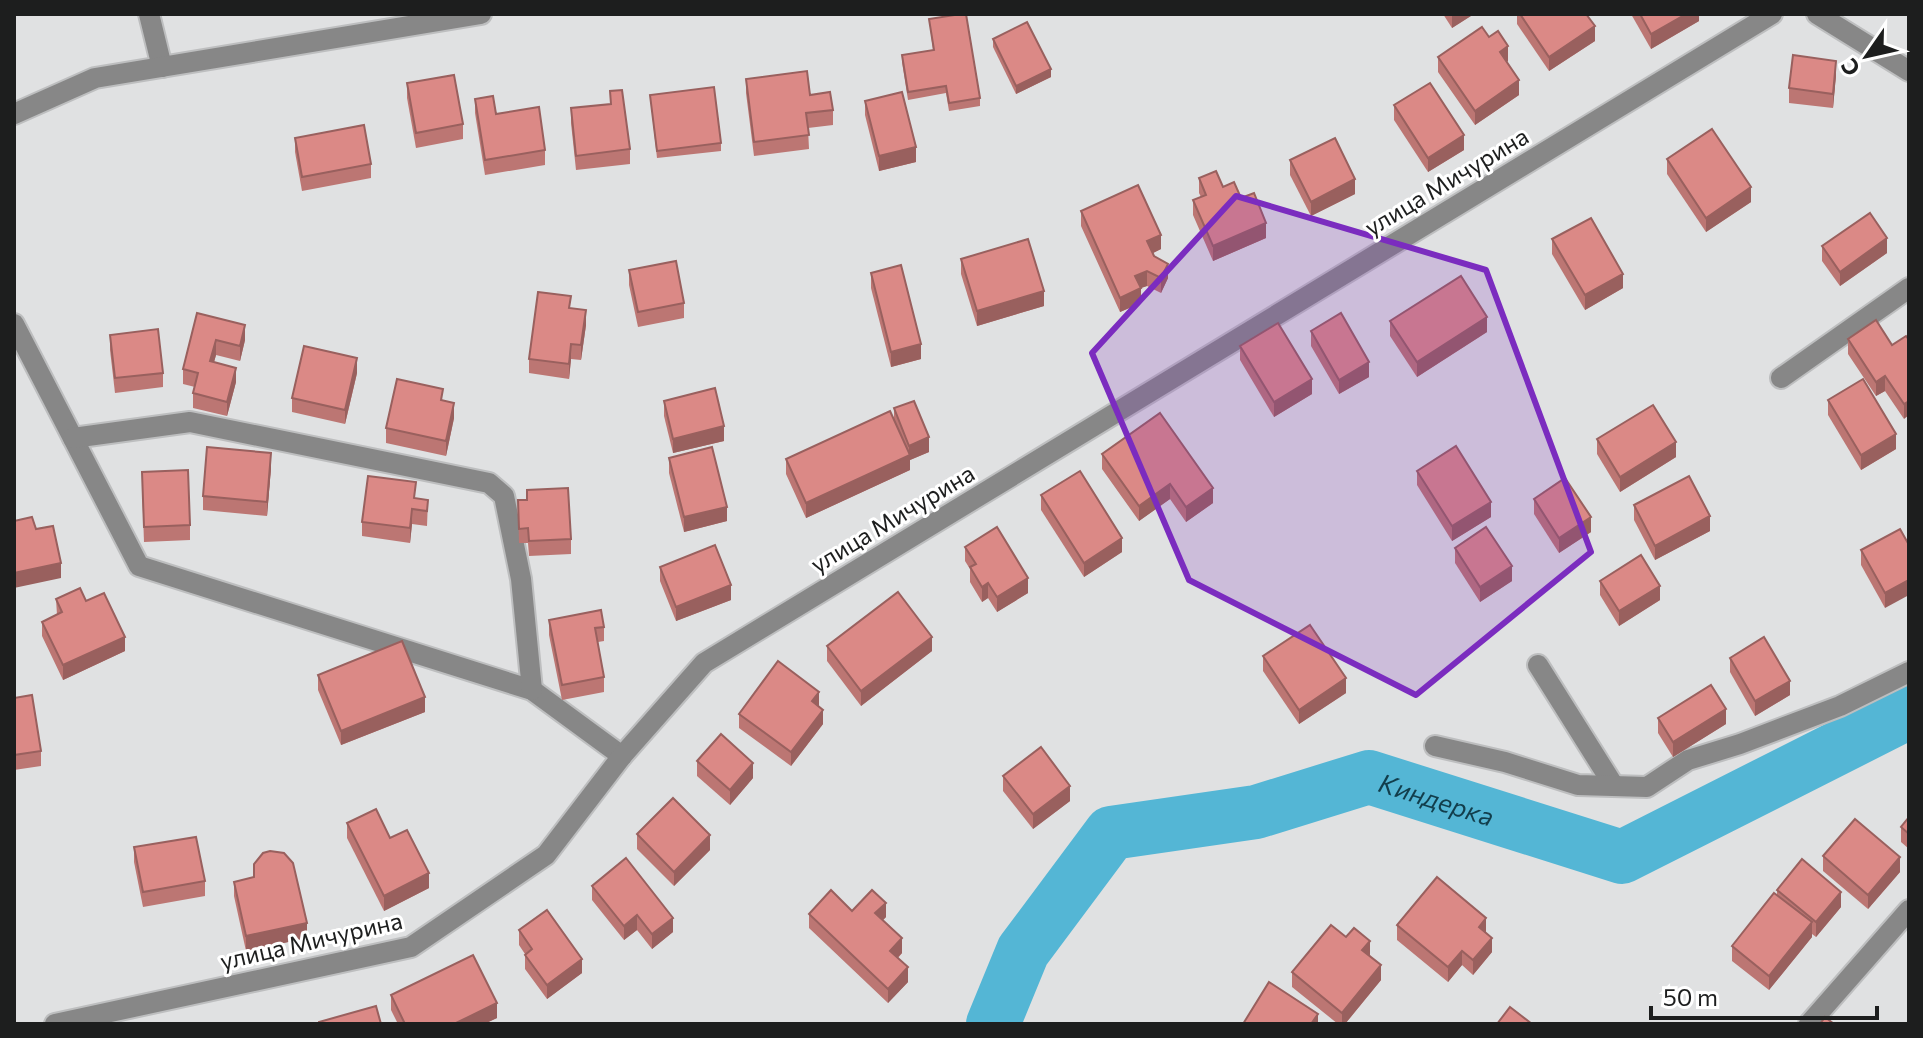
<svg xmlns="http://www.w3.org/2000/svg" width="1923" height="1038" font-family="Commissioner,sans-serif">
  <rect width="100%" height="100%" fill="#e0e1e2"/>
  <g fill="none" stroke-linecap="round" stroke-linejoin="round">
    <!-- river -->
    <path stroke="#54b6d5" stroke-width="54" id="s1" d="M993 1024 1023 951 1111 833 1256 812 1369 777 1622 857 1909 712"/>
    <defs>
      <g id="minor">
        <polyline points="149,14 162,67"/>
        <polyline points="1817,14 1909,71"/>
        <polyline points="14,114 95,78 481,14"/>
        <polyline points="14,324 139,566 532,690 622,756"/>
        <polyline points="1781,378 1909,288"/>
        <polyline points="73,438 190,422 489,483 504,496 521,579 532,690"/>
        <polyline points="1538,665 1614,786"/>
        <polyline points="1435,746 1505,762 1578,785 1647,787 1688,760 1740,744 1840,706 1909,672"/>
        <polyline points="55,1024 411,947 546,855 622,756 704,663 1772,14"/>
        <polyline points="1809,1024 1909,910"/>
      </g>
    </defs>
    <!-- minor casing -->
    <use href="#minor" stroke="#bdbebf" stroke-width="24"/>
    <!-- minor -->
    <use href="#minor" stroke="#878787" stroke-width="20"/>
  </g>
  <!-- wall -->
  <g fill="#bc7673">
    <polygon points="1443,14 1474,14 1452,28"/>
    <polygon points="1517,14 1586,14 1595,41 1549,71 1517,24"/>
    <polygon points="1631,14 1699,14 1699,21 1651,49"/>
    <polygon points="929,19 980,98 980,106 949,111 946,93 908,100 902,62 902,55 933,50"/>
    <polygon points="1489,37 1508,61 1507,62 1519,95 1475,125 1438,72 1438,57"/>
    <polygon points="993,39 1051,77 1016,94 993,47"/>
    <polygon points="1836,75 1833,108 1789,103 1789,88"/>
    <polygon points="746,79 810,95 833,110 833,125 808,128 809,149 754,156 746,93"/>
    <polygon points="407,83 463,124 463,139 416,148 407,98"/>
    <polygon points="610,91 630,149 630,164 576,170 571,123 571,108 610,104"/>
    <polygon points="650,95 721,143 721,151 657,158"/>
    <polygon points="475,99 545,150 545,165 485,175 475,113"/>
    <polygon points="865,101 916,162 879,171 865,115"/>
    <polygon points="1394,105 1464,150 1428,172 1394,120"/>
    <polygon points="295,138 371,164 371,178 302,191 295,152"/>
    <polygon points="1667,159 1751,202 1706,232 1667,174"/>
    <polygon points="1290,160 1355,194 1311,216 1290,175"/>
    <polygon points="1199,178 1223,187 1241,198 1266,238 1213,261 1193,215 1193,200 1201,197 1199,193"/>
    <polygon points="1081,211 1161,249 1153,253 1168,278 1161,293 1147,286 1141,288 1141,303 1120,312 1081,226"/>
    <polygon points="1552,239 1623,288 1585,310 1552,254"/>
    <polygon points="1822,246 1887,253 1840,286 1822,261"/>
    <polygon points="961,259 1044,306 977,326 961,274"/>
    <polygon points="629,270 684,303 684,318 638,327 629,285"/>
    <polygon points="871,273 921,359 891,367 871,288"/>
    <polygon points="571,308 586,325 581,360 571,359 569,379 529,373 529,359"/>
    <polygon points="197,313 245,340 240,361 216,355 214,362 236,382 227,416 193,408 193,393 195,387 183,384 183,369"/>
    <polygon points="1390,321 1487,332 1417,377 1390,336"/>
    <polygon points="1311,331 1369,377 1339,394 1311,346"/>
    <polygon points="110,335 163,373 163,387 115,393 110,350"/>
    <polygon points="1906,336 1904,419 1885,391 1876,396 1848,354 1848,339 1892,345"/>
    <polygon points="1240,346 1312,394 1274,417 1240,360"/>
    <polygon points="357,373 345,424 292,412 292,398"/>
    <polygon points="1828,400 1896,449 1861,470 1828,415"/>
    <polygon points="664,401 724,441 673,453 664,416"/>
    <polygon points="894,408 929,452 910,460 910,470 806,518 786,474 786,459 894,422"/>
    <polygon points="454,418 446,456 386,443 386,428"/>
    <polygon points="1597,439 1676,457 1620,492 1597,454"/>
    <polygon points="1102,454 1213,503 1186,522 1170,499 1139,521 1102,469"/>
    <polygon points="669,458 727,521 684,532 669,473"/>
    <polygon points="271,468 267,516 203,510 203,496"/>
    <polygon points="1417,471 1491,517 1452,541 1417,485"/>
    <polygon points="142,487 190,525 190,540 144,542"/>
    <polygon points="1041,495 1122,552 1084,577 1041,510"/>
    <polygon points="416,499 428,500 427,526 412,524 410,543 362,536 362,522"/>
    <polygon points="1534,499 1591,532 1559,553 1534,514"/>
    <polygon points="518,500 571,539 571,554 529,556 528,543 519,543"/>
    <polygon points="1634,505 1710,531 1655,560 1634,520"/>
    <polygon points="1900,529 1885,608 1861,565 1861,550"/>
    <polygon points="965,547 1028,593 997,612 988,598 982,602 970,582 970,569 965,561"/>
    <polygon points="1455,548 1512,581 1480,602 1455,563"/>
    <polygon points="660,567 731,600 676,621 660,581"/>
    <polygon points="1600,581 1660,600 1619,626 1600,595"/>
    <polygon points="56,599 86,601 125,651 63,680 42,636 42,622 57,615"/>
    <polygon points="549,620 604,627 604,641 598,642 604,677 604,692 562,700 549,635"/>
    <polygon points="827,646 932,651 861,706 827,661"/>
    <polygon points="1263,656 1346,693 1299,724 1263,671"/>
    <polygon points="1730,658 1790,695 1755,716 1730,672"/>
    <polygon points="318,675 425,712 341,745 318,690"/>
    <polygon points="14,698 41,751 41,766 14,770"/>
    <polygon points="819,707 823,724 791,766 739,728 739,714"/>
    <polygon points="1658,718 1726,724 1673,757 1658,733"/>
    <polygon points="697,761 753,778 730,805 697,776"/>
    <polygon points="1003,776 1070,801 1033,829 1003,791"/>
    <polygon points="1909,817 1909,849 1901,842 1901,827"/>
    <polygon points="347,823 429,888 384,911 347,838"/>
    <polygon points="637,834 710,850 674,886 637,849"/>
    <polygon points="134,847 205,881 205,896 143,907 134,862"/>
    <polygon points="1823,856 1900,872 1868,909 1823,871"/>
    <polygon points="234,882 307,938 246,951 234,896"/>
    <polygon points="592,886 673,932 652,949 637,930 624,940 592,900"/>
    <polygon points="1777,890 1841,907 1816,937 1812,934 1812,937 1769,990 1732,961 1732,946 1777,895"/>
    <polygon points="852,911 886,917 883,920 902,953 898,958 908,982 888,1003 809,928 809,914"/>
    <polygon points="1397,925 1492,952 1473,975 1462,965 1448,982 1397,940"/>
    <polygon points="519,930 582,973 547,999 525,969 525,954 519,945"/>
    <polygon points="1370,955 1381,980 1345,1024 1338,1024 1292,987 1292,972"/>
    <polygon points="391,995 497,1018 484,1024 398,1024 391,1010"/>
  </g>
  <!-- shaded-wall -->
  <g fill="#99605e">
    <polygon points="1452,14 1474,14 1452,28"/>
    <polygon points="1686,14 1699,14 1699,21 1651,49 1651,34"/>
    <polygon points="1595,26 1595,41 1549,71 1549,57"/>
    <polygon points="1508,46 1508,61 1500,67 1500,52"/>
    <polygon points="1836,61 1836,75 1833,108 1833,94"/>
    <polygon points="1051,69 1051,77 1016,94 1016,86"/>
    <polygon points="1519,80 1519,95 1475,125 1475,111"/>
    <polygon points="1464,135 1464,150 1428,172 1428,158"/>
    <polygon points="916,147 916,162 879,171 879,156"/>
    <polygon points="1355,179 1355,194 1311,216 1311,202"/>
    <polygon points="1751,187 1751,202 1706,232 1706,218"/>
    <polygon points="1266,223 1266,238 1213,261 1213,246"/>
    <polygon points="1161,235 1161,249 1147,256 1147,241"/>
    <polygon points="1887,238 1887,253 1840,286 1840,272"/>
    <polygon points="1168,264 1168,278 1161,293 1161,278"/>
    <polygon points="1147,271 1147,286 1141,288 1141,303 1120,312 1120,298 1135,276"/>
    <polygon points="1623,274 1623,288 1585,310 1585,295"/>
    <polygon points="1044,291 1044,306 977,326 977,311"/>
    <polygon points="586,310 586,325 581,360 581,345"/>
    <polygon points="1487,317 1487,332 1417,377 1417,362"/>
    <polygon points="245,325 245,340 240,361 240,346"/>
    <polygon points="216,340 216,355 210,376 210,361"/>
    <polygon points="571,344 571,359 569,379 569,364"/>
    <polygon points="921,344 921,359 891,367 891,352"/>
    <polygon points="357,358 357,373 345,424 345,410"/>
    <polygon points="1369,362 1369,377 1339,394 1339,380"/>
    <polygon points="236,368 236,382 227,416 227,402"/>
    <polygon points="1885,376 1885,391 1876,396 1876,382"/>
    <polygon points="1312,379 1312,394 1274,417 1274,402"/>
    <polygon points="1909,401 1909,415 1904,419 1904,404"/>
    <polygon points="454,403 454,418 446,456 446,441"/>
    <polygon points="724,426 724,441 673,453 673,439"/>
    <polygon points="1896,434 1896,449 1861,470 1861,455"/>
    <polygon points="929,437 929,452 910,460 910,470 806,518 806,503 909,456 909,446"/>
    <polygon points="1676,442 1676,457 1620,492 1620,477"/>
    <polygon points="271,453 271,468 267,516 267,502"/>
    <polygon points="1170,484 1170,499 1139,521 1139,506"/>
    <polygon points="1213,488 1213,503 1186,522 1186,507"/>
    <polygon points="1491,502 1491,517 1452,541 1452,526"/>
    <polygon points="727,507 727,521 684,532 684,517"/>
    <polygon points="412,509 412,524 410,543 410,528"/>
    <polygon points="1710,516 1710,531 1655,560 1655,546"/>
    <polygon points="1591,517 1591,532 1559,553 1559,538"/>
    <polygon points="1122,538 1122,552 1084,577 1084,563"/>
    <polygon points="61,563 61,578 14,588 14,573"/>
    <polygon points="1512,566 1512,581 1480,602 1480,587"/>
    <polygon points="1028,578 1028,593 997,612 997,597"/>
    <polygon points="1909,580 1909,595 1885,608 1885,593"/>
    <polygon points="988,583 988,598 982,602 982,587"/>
    <polygon points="731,585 731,600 676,621 676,607"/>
    <polygon points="1660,586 1660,600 1619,626 1619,611"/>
    <polygon points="125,637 125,651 63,680 63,665"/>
    <polygon points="932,637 932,651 861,706 861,691"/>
    <polygon points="1346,678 1346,693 1299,724 1299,710"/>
    <polygon points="1790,681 1790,695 1755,716 1755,701"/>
    <polygon points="819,692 819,707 812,701"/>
    <polygon points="425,697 425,712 341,745 341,731"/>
    <polygon points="1726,709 1726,724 1673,757 1673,742"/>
    <polygon points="823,710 823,724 791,766 791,752"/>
    <polygon points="753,763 753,778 730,805 730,790"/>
    <polygon points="1070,786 1070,801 1033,829 1033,814"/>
    <polygon points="710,835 710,850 674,886 674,872"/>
    <polygon points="1900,857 1900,872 1868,909 1868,895"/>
    <polygon points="429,873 429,888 384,911 384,896"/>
    <polygon points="1841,892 1841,907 1816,937 1816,922"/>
    <polygon points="886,903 886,917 875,928 875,913"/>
    <polygon points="637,915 637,930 624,940 624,926"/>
    <polygon points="673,918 673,932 652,949 652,934"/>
    <polygon points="1486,918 1486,933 1479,927"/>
    <polygon points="1812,922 1812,937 1769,990 1769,976"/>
    <polygon points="307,923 307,938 246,951 246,936"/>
    <polygon points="902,938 902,953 890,965 890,951"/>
    <polygon points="1492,938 1492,952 1473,975 1473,960"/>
    <polygon points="1370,941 1370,955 1362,965 1362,950"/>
    <polygon points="1462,951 1462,965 1448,982 1448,967"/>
    <polygon points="582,959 582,973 547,999 547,985"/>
    <polygon points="1381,965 1381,980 1345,1024 1342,1024 1342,1013"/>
    <polygon points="908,967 908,982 888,1003 888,989"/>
    <polygon points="497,1003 497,1018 484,1024 454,1024"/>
    <polygon points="1318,1014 1318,1024 1311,1024"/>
  </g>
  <!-- building -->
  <g fill="#db8986" stroke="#99605e" stroke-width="2">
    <polygon points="961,14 966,14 980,98 949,103 946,86 908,92 902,55 934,50 929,19"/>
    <polygon points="1520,14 1586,14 1595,26 1549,57"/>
    <polygon points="1640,14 1686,14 1651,34"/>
    <polygon points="1027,22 1051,69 1016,86 993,39"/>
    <polygon points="1482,27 1489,37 1498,31 1508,46 1500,52 1519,80 1475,111 1438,57"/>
    <polygon points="1793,55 1836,61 1833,94 1789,88"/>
    <polygon points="807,71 810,95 830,92 833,110 806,113 809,135 754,142 746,79"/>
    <polygon points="454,75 463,124 416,133 407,83"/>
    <polygon points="1430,83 1464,135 1428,158 1394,105"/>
    <polygon points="714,87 721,143 657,151 650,95"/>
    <polygon points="622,90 630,149 576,156 571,108 611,104 610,91"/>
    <polygon points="902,92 916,147 879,156 865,101"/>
    <polygon points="493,96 496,114 539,107 545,150 485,160 475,99"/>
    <polygon points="364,125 371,164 302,177 295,138"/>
    <polygon points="1712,129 1751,187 1706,218 1667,159"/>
    <polygon points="1335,138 1355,179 1311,202 1290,160"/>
    <polygon points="1216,171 1223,187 1234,182 1241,198 1254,193 1266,223 1213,246 1193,200 1206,195 1199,178"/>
    <polygon points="1138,185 1161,235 1147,241 1154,256 1168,264 1161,278 1147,271 1135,276 1141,288 1120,298 1081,211"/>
    <polygon points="1870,213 1887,238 1840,272 1822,246"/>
    <polygon points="1591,218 1623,274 1585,295 1552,239"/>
    <polygon points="1028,239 1044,291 977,311 961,259"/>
    <polygon points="676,261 684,303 638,312 629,270"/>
    <polygon points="901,265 921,344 891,352 871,273"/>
    <polygon points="1461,276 1487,317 1417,362 1390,321"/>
    <polygon points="538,292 571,296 569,308 586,310 581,345 571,344 569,364 529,359"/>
    <polygon points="197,313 245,325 240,346 216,340 210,361 236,368 227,402 193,393 198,373 183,369"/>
    <polygon points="1341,313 1369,362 1339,380 1311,331"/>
    <polygon points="1876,320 1892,345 1906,336 1909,340 1909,401 1904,404 1885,376 1876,382 1848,339"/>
    <polygon points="1278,323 1312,379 1274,402 1240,346"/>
    <polygon points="158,329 163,373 115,378 110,335"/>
    <polygon points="304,346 357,358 345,410 292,398"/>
    <polygon points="397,379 443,389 441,400 454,403 446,441 386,428"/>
    <polygon points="1863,379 1896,434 1861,455 1828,400"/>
    <polygon points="715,388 724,426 673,439 664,401"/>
    <polygon points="914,401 929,437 909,446 894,408"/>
    <polygon points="1653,405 1676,442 1620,477 1597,439"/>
    <polygon points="890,411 910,455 806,503 786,459"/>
    <polygon points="1160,413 1213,488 1186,507 1170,484 1139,506 1102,454"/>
    <polygon points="1456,446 1491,502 1452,526 1417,471"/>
    <polygon points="207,447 271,453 267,502 203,496"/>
    <polygon points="712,447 727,507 684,517 669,458"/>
    <polygon points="188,470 190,525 144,527 142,472"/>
    <polygon points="1080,471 1122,538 1084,563 1041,495"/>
    <polygon points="368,476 416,482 414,498 428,500 427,511 412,509 410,528 362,522"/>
    <polygon points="1689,476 1710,516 1655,546 1634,505"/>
    <polygon points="1565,478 1591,517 1559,538 1534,499"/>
    <polygon points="568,488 571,539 529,541 528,528 519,529 518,500 527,500 527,490"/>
    <polygon points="32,517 36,529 53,526 61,563 14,573 14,521"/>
    <polygon points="997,527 1028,578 997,597 988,583 982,587 970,567 976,564 965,547"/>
    <polygon points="1486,527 1512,566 1480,587 1455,548"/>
    <polygon points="1900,529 1909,545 1909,580 1885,593 1861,550"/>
    <polygon points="715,545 731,585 676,607 660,567"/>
    <polygon points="1641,555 1660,586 1619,611 1600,581"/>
    <polygon points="80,588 86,601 104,593 125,637 63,665 42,622 62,612 56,599"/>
    <polygon points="898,592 932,637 861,691 827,646"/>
    <polygon points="601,610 604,627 595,628 604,677 562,685 549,620"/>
    <polygon points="1310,625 1346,678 1299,710 1263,656"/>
    <polygon points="1764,637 1790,681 1755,701 1730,658"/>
    <polygon points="402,641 425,697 341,731 318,675"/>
    <polygon points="778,661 819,692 812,701 823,710 791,752 739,714"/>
    <polygon points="1711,685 1726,709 1673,742 1658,718"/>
    <polygon points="32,695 41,751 14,755 14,698"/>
    <polygon points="721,734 753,763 730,790 697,761"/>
    <polygon points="1041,747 1070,786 1033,814 1003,776"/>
    <polygon points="673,798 710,835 674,872 637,834"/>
    <polygon points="376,809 390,838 407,830 429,873 384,896 347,823"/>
    <polygon points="1909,817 1909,834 1901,827"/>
    <polygon points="1855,819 1900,857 1868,895 1823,856"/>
    <polygon points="196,837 205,881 143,892 134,847"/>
    <polygon points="270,851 284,853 293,863 307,923 246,936 234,882 254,877 254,864 263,853"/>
    <polygon points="626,858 673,918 652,934 637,915 624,926 592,886"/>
    <polygon points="1802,859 1841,892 1816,922 1777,890"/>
    <polygon points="1437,877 1486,918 1479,927 1492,938 1473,960 1462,951 1448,967 1397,925"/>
    <polygon points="831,890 852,911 872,890 886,903 875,913 902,938 890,951 908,967 888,989 809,914"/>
    <polygon points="1774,893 1812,922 1769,976 1732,946"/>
    <polygon points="547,910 582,959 547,985 525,955 532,949 519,930"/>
    <polygon points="1331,925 1346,937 1354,928 1370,941 1362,950 1381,965 1342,1013 1292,972"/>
    <polygon points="473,955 497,1003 454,1024 405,1024 391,995"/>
    <polygon points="1269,982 1318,1014 1311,1024 1243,1024"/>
    <polygon points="376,1006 381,1024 319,1024 319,1022"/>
    <polygon points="1510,1007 1532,1024 1497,1024"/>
    <polygon points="1825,1017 1834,1024 1820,1024"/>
  </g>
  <!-- marked area -->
  <path fill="#7b2cbf" fill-opacity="0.2" stroke="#7b2cbf" stroke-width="6" stroke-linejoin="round" d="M1236 196 1486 270 1591 552 1416 695 1189 580 1092 353Z"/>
  <g text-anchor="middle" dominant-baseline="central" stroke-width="6" stroke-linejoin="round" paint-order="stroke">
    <!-- street labels -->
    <g font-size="24" fill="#1d1e1e" stroke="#fff">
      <text transform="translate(1446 181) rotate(-31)">улица Мичурина</text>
      <text transform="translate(892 518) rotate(-31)">улица Мичурина</text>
      <text transform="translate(311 940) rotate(-13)">улица Мичурина</text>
    </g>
    <!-- water labels -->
    <g font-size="26" font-style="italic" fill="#123e4c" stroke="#fff">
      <text stroke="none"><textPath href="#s1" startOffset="562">Киндерка</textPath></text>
    </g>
  </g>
  <!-- border -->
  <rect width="1923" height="1038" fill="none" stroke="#1d1e1e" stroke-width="32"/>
  <!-- north arrow -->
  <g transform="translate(1867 56) rotate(236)" stroke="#ffffff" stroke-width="6" paint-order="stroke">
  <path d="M0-6L14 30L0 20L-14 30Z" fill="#1d1e1e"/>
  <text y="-12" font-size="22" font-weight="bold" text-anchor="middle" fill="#1d1e1e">С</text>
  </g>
  <!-- scale -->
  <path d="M1651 1006v12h226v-12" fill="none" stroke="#1d1e1e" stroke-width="4"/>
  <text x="1663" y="1006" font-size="24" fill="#1d1e1e" stroke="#ffffff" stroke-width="6" paint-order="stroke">50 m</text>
</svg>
